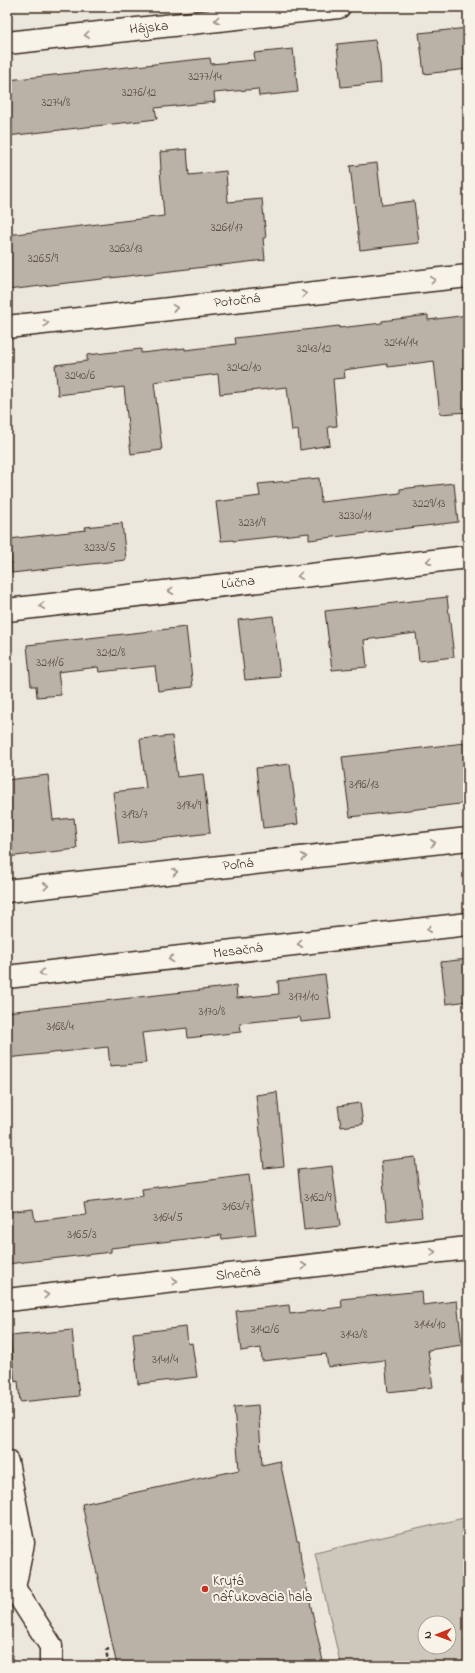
<svg xmlns="http://www.w3.org/2000/svg" width="475" height="1673" font-family="'Indie Flower',sans-serif">
  <rect width="100%" height="100%" fill="#ece7dc"/>
  <filter id="ink" filterUnits="userSpaceOnUse"><feTurbulence type="fractalNoise" baseFrequency=".025" numOctaves="2"/><feDisplacementMap in="SourceGraphic" scale="8" xChannelSelector="R" yChannelSelector="G"/><feConvolveMatrix kernelMatrix="1 2 1 2 8 2 1 2 1" color-interpolation-filters="sRGB"/></filter>
  <g filter="url(#ink)">
    <!-- green -->
    <path fill="#cec8bc" stroke="#84796d" fill-rule="evenodd" d="M468 1517V1666H341L315 1553ZM425 1623H449V1647H425Z"/>
    <!-- building -->
    <g fill="#bab2a7" stroke="#3b2a1e">
      <polygon points="468,28 468,69 424,74 419,33"/>
      <polygon points="375,40 380,65 381,83 341,87 337,44"/>
      <polygon points="293,49 298,92 259,96 258,89 214,93 215,102 155,108 157,119 7,136 7,112 11,112 8,80 210,58 211,64 255,60 254,53"/>
      <polygon points="187,149 189,175 226,171 228,202 262,199 266,238 263,238 265,260 7,290 7,235 164,216 160,170 161,170 160,152"/>
      <polygon points="377,163 382,205 414,201 419,243 360,250 350,166"/>
      <polygon points="428,315 428,320 468,315 468,412 440,414 434,361 388,367 387,364 344,370 345,378 333,379 337,426 328,427 330,445 300,450 298,430 292,431 287,387 220,394 218,374 154,382 162,450 131,454 124,387 58,395 55,365 87,361 87,355 141,349 141,353 185,348 185,350 236,344 235,338 339,326 339,328 382,323 382,321"/>
      <polygon points="319,478 321,502 400,493 400,489 454,483 458,522 309,540 309,533 233,541 233,540 221,541 216,502 260,496 258,484"/>
      <polygon points="122,523 126,560 12,573 9,539 86,530 85,527"/>
      <polygon points="447,597 454,657 419,661 416,633 364,640 367,667 332,670 325,611"/>
      <polygon points="273,616 280,677 245,680 238,620"/>
      <polygon points="186,627 193,687 158,691 155,666 99,672 98,667 58,672 61,695 37,697 36,686 31,686 27,645"/>
      <polygon points="172,736 177,777 203,774 210,833 119,844 113,792 146,788 140,739"/>
      <polygon points="465,743 468,771 468,803 350,817 342,757"/>
      <polygon points="290,764 298,824 263,828 256,768"/>
      <polygon points="48,775 53,820 74,818 77,849 7,857 7,780"/>
      <polygon points="468,959 468,1001 446,1004 441,962"/>
      <polygon points="325,975 331,1019 301,1022 300,1017 240,1023 241,1032 188,1038 187,1028 142,1033 146,1063 110,1066 108,1047 7,1058 7,1012 236,986 237,998 279,994 278,981"/>
      <polygon points="277,1092 284,1166 264,1168 256,1095"/>
      <polygon points="360,1103 363,1124 341,1127 338,1106"/>
      <polygon points="415,1157 422,1217 387,1221 381,1161"/>
      <polygon points="332,1166 340,1226 304,1230 298,1170"/>
      <polygon points="249,1175 256,1235 222,1239 221,1235 111,1248 111,1252 7,1264 7,1212 33,1209 35,1221 86,1215 84,1203 143,1196 142,1189"/>
      <polygon points="422,1291 423,1305 457,1301 462,1345 428,1350 433,1387 388,1392 385,1360 328,1367 326,1354 262,1361 261,1348 241,1351 236,1311 289,1305 290,1314 342,1307 341,1299"/>
      <polygon points="186,1327 188,1344 192,1343 197,1377 138,1384 133,1333"/>
      <polygon points="72,1330 79,1396 20,1402 18,1381 15,1382 10,1336"/>
      <polygon points="258,1405 262,1465 280,1461 297,1541 299,1541 301,1561 324,1666 117,1666 82,1504 239,1470 234,1407"/>
    </g>
    <g fill="none" stroke-linecap="round" stroke-linejoin="round">
      <defs>
        <g id="minor">
          <polyline points="7,43 339,7"/>
          <polyline points="7,327 468,276"/>
          <polyline points="7,610 468,557"/>
          <polyline points="7,891 468,839"/>
          <polyline points="7,977 468,924"/>
          <polyline points="7,1300 468,1248"/>
          <polyline points="7,1462 23,1543 14,1588"/>
          <polyline points="7,1586 14,1588 51,1646 51,1666"/>
        </g>
      </defs>
      <!-- minor casing -->
      <use href="#minor" stroke="#3b2a1e" stroke-width="25"/>
      <!-- path -->
      <polyline stroke="#3b2a1e" stroke-width="2.5" stroke-dasharray="4 3" stroke-linecap="butt" points="109,1649 106,1650 109,1666"/>
      <!-- minor -->
      <use href="#minor" stroke="#f7f3e8" stroke-width="22"/>
    </g>
    <!-- one-way arrows -->
    <defs><path id="oneway-chevron" d="M-2-3.5L2.5 0L-2 3.5" fill="none" stroke-width="1.6" stroke-linecap="round" stroke-linejoin="round"/></defs>
    <g stroke="#998e83">
      <use href="#oneway-chevron" transform="translate(217 20) rotate(174)"/>
      <use href="#oneway-chevron" transform="translate(87 35) rotate(174)"/>
      <use href="#oneway-chevron" transform="translate(433 280) rotate(-6)"/>
      <use href="#oneway-chevron" transform="translate(304 294) rotate(-6)"/>
      <use href="#oneway-chevron" transform="translate(175 308) rotate(-6)"/>
      <use href="#oneway-chevron" transform="translate(46 323) rotate(-6)"/>
      <use href="#oneway-chevron" transform="translate(429 561) rotate(173)"/>
      <use href="#oneway-chevron" transform="translate(300 576) rotate(173)"/>
      <use href="#oneway-chevron" transform="translate(171 591) rotate(173)"/>
      <use href="#oneway-chevron" transform="translate(42 606) rotate(173)"/>
      <use href="#oneway-chevron" transform="translate(433 843) rotate(-6)"/>
      <use href="#oneway-chevron" transform="translate(304 857) rotate(-6)"/>
      <use href="#oneway-chevron" transform="translate(175 872) rotate(-6)"/>
      <use href="#oneway-chevron" transform="translate(46 886) rotate(-6)"/>
      <use href="#oneway-chevron" transform="translate(429 929) rotate(173)"/>
      <use href="#oneway-chevron" transform="translate(300 944) rotate(173)"/>
      <use href="#oneway-chevron" transform="translate(171 959) rotate(173)"/>
      <use href="#oneway-chevron" transform="translate(42 973) rotate(173)"/>
      <use href="#oneway-chevron" transform="translate(433 1252) rotate(-6)"/>
      <use href="#oneway-chevron" transform="translate(304 1266) rotate(-6)"/>
      <use href="#oneway-chevron" transform="translate(175 1281) rotate(-6)"/>
      <use href="#oneway-chevron" transform="translate(46 1295) rotate(-6)"/>
    </g>
  </g>
  <!-- markers -->
  <circle fill="#c8321e" stroke="#f7f3e8" stroke-width="1.5" cx="205" cy="1589" r="4"/>
  <g text-anchor="middle" dominant-baseline="central" stroke-width="4" stroke-linejoin="round" paint-order="stroke">
    <!-- number labels -->
    <g font-size="12" fill="#5b4c40">
      <text x="205" y="77">3277/14</text>
      <text x="139" y="93">3276/12</text>
      <text x="56" y="103">3274/8</text>
      <text x="227" y="228">3261/17</text>
      <text x="126" y="249">3263/13</text>
      <text x="43" y="259">3265/9</text>
      <text x="401" y="343">3244/14</text>
      <text x="314" y="349">3243/12</text>
      <text x="244" y="368">3242/10</text>
      <text x="80" y="376">3240/6</text>
      <text x="429" y="504">3229/13</text>
      <text x="355" y="516">3230/11</text>
      <text x="252" y="523">3231/9</text>
      <text x="100" y="548">3233/5</text>
      <text x="111" y="653">3212/8</text>
      <text x="50" y="663">3211/6</text>
      <text x="364" y="785">3196/13</text>
      <text x="189" y="806">3194/9</text>
      <text x="135" y="815">3193/7</text>
      <text x="304" y="997">3171/10</text>
      <text x="212" y="1012">3170/8</text>
      <text x="60" y="1027">3168/4</text>
      <text x="318" y="1198">3162/9</text>
      <text x="236" y="1207">3163/7</text>
      <text x="168" y="1218">3164/5</text>
      <text x="82" y="1235">3165/3</text>
      <text x="430" y="1325">3144/10</text>
      <text x="265" y="1330">3142/6</text>
      <text x="354" y="1335">3143/8</text>
      <text x="165" y="1360">3141/4</text>
    </g>
    <!-- street labels -->
    <g font-size="14" fill="#3b2a1e" stroke="#f7f3e8">
      <text transform="translate(149 28) rotate(-6)">Hájska</text>
      <text transform="translate(237 301) rotate(-6)">Potočná</text>
      <text transform="translate(238 583) rotate(-7)">Lúčna</text>
      <text transform="translate(238 865) rotate(-6)">Poľná</text>
      <text transform="translate(238 951) rotate(-7)">Mesačná</text>
      <text transform="translate(238 1274) rotate(-6)">Slnečná</text>
    </g>
    <!-- poi labels -->
    <g font-size="14" fill="#3b2a1e" stroke="#f7f3e8" text-anchor="start">
      <text x="213" y="1581">Krytá<tspan x="213" dy="16">nafukovacia hala</tspan></text>
    </g>
  </g>
  <!-- margin -->
  <rect width="475" height="1673" fill="none" stroke="#f7f3e8" stroke-width="24"/>
  <rect x="12" y="12" width="451" height="1649" fill="none" stroke="#3b2a1e" stroke-width="1.5" filter="url(#ink)"/>
  <!-- north arrow -->
  <g transform="translate(437 1635) rotate(269)"><circle r="19" fill="#f7f3e8" stroke="#aca397"/>
  <path d="M0-3L7 15L0 10L-7 15Z" fill="#c8321e"/>
  <text y="-6" font-size="11" font-weight="bold" text-anchor="middle" fill="#3b2a1e">N</text>
  </g>
</svg>
